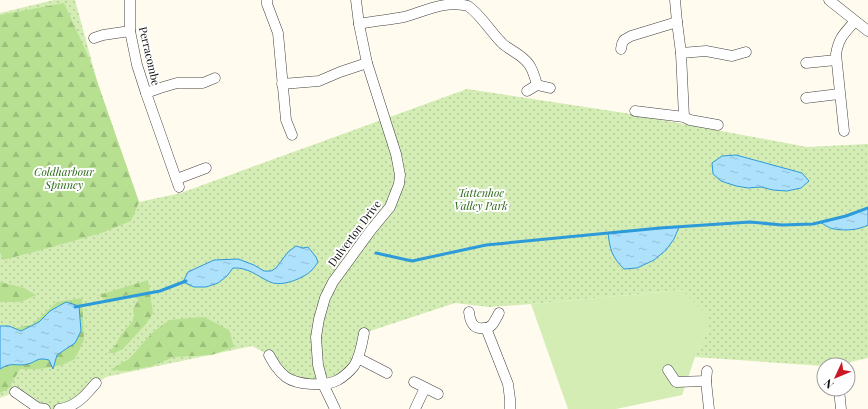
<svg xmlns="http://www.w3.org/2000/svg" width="868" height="409" font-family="'Playfair Display',serif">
  <defs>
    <pattern id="grass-dots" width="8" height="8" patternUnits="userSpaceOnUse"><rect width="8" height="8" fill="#d3edb4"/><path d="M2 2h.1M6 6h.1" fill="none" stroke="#b4ca9a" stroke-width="1.8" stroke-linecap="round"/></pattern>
    <pattern id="forest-firs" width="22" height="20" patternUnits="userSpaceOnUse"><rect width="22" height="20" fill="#b7e091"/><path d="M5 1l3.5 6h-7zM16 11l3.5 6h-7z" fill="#9cbf7c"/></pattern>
    <pattern id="water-ripples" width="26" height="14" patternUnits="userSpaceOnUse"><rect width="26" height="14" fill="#ade1fc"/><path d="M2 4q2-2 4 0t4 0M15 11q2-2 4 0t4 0" fill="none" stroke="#94c0d7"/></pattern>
  </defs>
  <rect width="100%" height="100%" fill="#fffbee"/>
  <!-- grass -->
  <polygon fill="url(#grass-dots)" points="54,0 75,0 99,88 139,202 181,193 307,147 467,89 625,113 807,147 868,144 868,358 836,365 824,365 824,366 695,357 709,328 682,290 531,304 489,307 455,303 364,333 358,358 337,380 288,378 269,355 252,346 106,377 59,409 45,409 15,392 0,398 0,13"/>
  <!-- forest -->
  <g fill="url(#forest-firs)">
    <polygon points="64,3 89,58 139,202 131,221 101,233 41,250 3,260 0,252 0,15"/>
    <polygon points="148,280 153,313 146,324 123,349 114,353 108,353 116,345 120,336 132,322 134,316 133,309 139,299 127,295 109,303 99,295"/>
    <polygon points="0,282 24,288 36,295 21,302 0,302"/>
    <polygon points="82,298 84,340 75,359 62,365 39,369 20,369 8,389 0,393 0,331 32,325 57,302"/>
    <polygon points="204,317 229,330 234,347 212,355 174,357 152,366 127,371 110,370 129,359 152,333 169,320 190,318"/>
  </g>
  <!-- garden -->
  <polygon fill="#d3edb4" points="682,290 708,315 709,328 695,357 682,395 616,409 568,409 531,304"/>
  <!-- water -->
  <g fill="url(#water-ripples)" stroke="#2d9ada">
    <polygon points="736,155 802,173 809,181 801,188 787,191 773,190 761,187 748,188 736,186 721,181 713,174 712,163 722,156"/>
    <path d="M868 208V225C859 230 845 231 835 229 830 229 825 225 820 222L846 216Z"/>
    <path d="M679 227 674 239 666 250 654 260 637 268 624 269C612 257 610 250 608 233Z"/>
    <path d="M296 246 303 248 308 247 316 257 318 262C316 265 314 268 311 271 302 279 282 287 270 282 257 276 248 267 233 268L227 276 218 283 206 287H194L183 282 188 272 214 260 238 259 254 265 264 271H271L276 268 288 252Z"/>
    <path d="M66 302 79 306 81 331 75 343 57 355 53 369 49 360C37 357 38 361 28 364 17 367 12 361 0 369V326H9L21 331 39 322 50 311Z"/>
  </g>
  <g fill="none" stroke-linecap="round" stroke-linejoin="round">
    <!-- stream -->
    <g stroke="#2d9ada" stroke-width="3">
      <polyline points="376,253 412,261 486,245 660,228 750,222 782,225 813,224 846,216 868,208"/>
      <polyline points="75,307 160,291 186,281"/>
    </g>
    <defs>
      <g id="minor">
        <polyline points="130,0 130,31 137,65 146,93 179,187"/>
        <polyline points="267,0 267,4 278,33 286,120 292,135"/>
        <polyline points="675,0 677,22 681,53 684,117"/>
        <polyline points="829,0 868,31"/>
        <path d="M359 24C373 21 389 20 404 17 425 11 446 0 468 6 480 14 491 32 501 42 504 46 509 48 513 51 529 61 532 66 537 85L550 88"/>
        <polyline points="94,38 103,35 130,31"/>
        <polyline points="621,49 622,44 624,40 631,36 677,22"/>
        <polyline points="681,53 706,51 732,56 746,52"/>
        <polyline points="806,63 836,60"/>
        <polyline points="282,84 319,81 340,72 367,63"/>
        <polyline points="527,91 537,85"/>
        <polyline points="146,93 160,88 177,83 203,83 215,78"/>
        <polyline points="806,98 839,94"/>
        <polyline points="635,111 684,117 690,120 718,125"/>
        <path d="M844 131 836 54C839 37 844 34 855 21"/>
        <polyline points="177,179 206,168"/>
        <path d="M469 312C470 321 473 330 484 328 487 328 490 327 492 325 495 321 497 317 499 313"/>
        <polyline points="486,328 508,384 510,399 510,409"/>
        <path d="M269 355C274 364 278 371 286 377 297 385 325 387 338 380 343 377 350 371 354 366 360 357 362 344 364 333"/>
        <polyline points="358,358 387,373"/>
        <polyline points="668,370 676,382 706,381"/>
        <polyline points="707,371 706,381 709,409"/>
        <polyline points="414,382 438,394"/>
        <polyline points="839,389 841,409"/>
        <polyline points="15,392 38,408 45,409"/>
        <path d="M59 409C76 407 86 395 96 383"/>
        <polyline points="335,409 323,384 318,365 316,337 319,319 325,298 333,282 371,230 390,207 399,184 400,175 396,154 367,63 359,24 356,0"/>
        <polyline points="415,409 425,388"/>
      </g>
    </defs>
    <!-- minor casing -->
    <use href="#minor" stroke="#404040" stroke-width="11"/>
    <!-- minor -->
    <use href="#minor" stroke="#fff" stroke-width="10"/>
  </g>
  <g text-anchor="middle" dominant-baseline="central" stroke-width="4" stroke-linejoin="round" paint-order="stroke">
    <!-- street labels -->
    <g font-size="11" fill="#0d0d0d" stroke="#fff">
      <text transform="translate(150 56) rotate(77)">Perracombe</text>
      <text transform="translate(354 233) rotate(-53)">Dulverton Drive</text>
    </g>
    <!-- park labels -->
    <g font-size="11" font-style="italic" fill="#2c6b18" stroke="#fff">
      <text x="64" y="171">Coldharbour<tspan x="64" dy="13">Spinney</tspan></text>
      <text x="481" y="192">Tattenhoe<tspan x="481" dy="13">Valley Park</tspan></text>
    </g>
  </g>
  <!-- north arrow -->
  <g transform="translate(836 377) rotate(226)"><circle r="19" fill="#ffffff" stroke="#9e9e9e"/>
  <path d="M0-3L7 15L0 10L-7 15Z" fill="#cb1826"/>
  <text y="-6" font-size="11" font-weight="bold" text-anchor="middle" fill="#0d0d0d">N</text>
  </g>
</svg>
